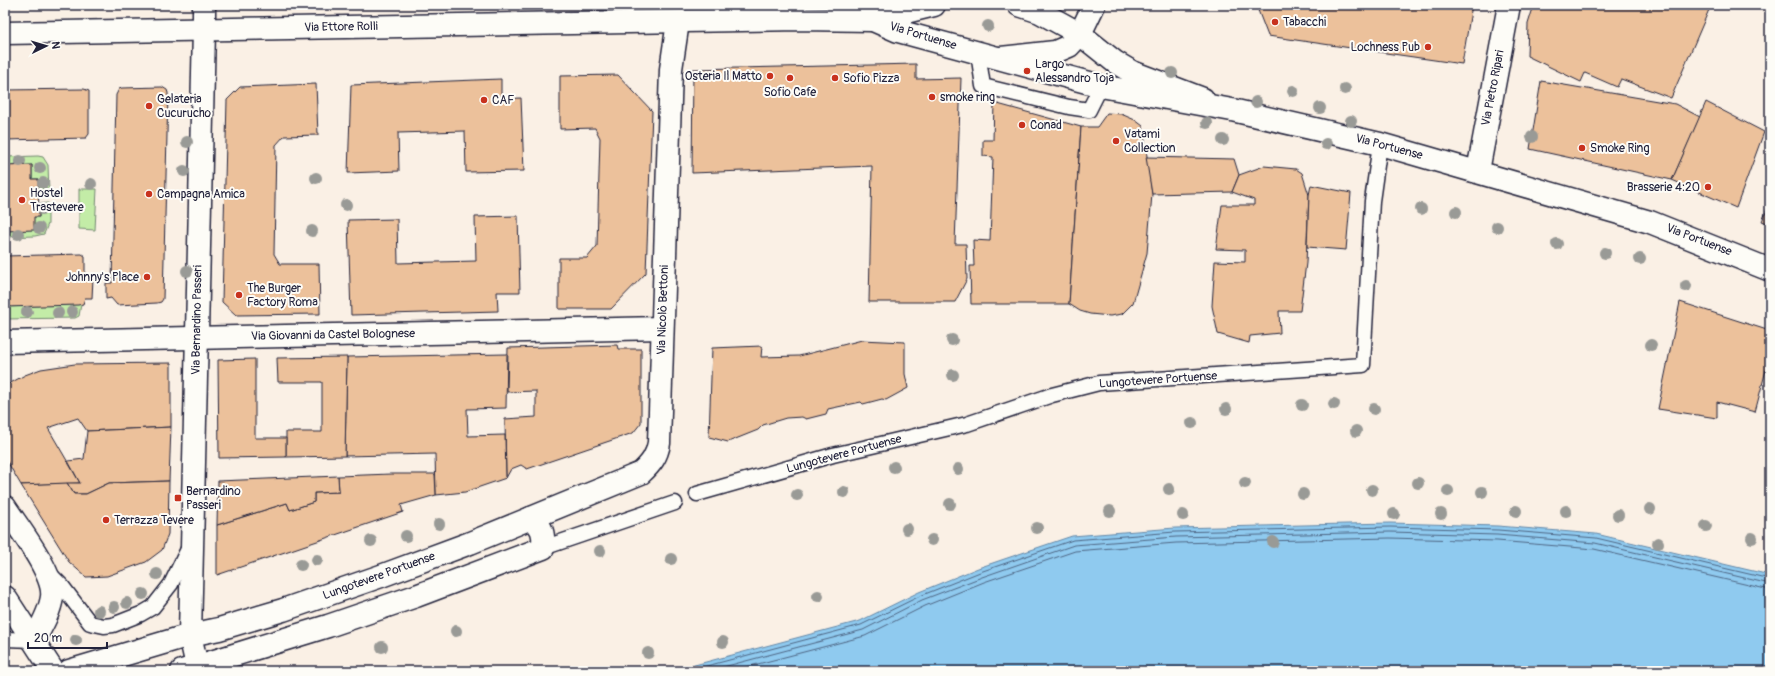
<svg xmlns="http://www.w3.org/2000/svg" width="1775" height="676" font-family="Pangolin,sans-serif">
  <rect width="100%" height="100%" fill="#faf0e5"/>
  <filter id="ink" filterUnits="userSpaceOnUse"><feTurbulence type="fractalNoise" baseFrequency=".025" numOctaves="2"/><feDisplacementMap in="SourceGraphic" scale="8" xChannelSelector="R" yChannelSelector="G"/><feConvolveMatrix kernelMatrix="1 2 1 2 8 2 1 2 1" color-interpolation-filters="sRGB"/></filter>
  <g filter="url(#ink)">
    <!-- green -->
    <g fill="#c3eca7" stroke="#728771">
      <polygon points="38,156 43,157 48,165 49,191 38,191 38,179 32,179 32,165 5,166 5,157"/>
      <polygon points="79,189 97,189 95,230 79,229"/>
      <polygon points="48,203 48,224 44,234 35,236 5,237 5,231 34,217 39,217 39,204"/>
      <polygon points="81,304 79,316 75,318 5,319 5,307"/>
    </g>
    <!-- water -->
    <polygon fill="#8fcaef" stroke="#6387a7" points="1390,523 1498,526 1596,534 1770,575 1770,671 672,671 860,621 919,592 978,568 1072,536 1175,528"/>
    <g fill="none" stroke-linecap="round" stroke-linejoin="round">
      <!-- shore -->
      <g stroke="#4e6583" stroke-width="1">
        <polyline points="688,671 861,625 920,596 980,572 1073,540 1175,532 1390,527 1498,530 1596,538 1770,579"/>
        <polyline points="708,671 863,630 922,600 982,577 1074,545 1176,537 1390,532 1497,535 1595,543 1770,584"/>
        <polyline points="731,671 865,636 925,606 984,582 1075,551 1176,543 1390,538 1497,541 1594,549 1770,590"/>
      </g>
    </g>
    <!-- building -->
    <g fill="#ecc19b" stroke="#22223b">
      <polygon points="1256,5 1472,5 1462,64 1268,36"/>
      <polygon points="1534,5 1711,5 1671,98 1621,79 1617,87 1585,73 1581,82 1527,56 1528,24"/>
      <polygon points="916,64 916,79 961,78 955,244 966,244 967,279 955,302 869,302 872,166 692,173 693,69"/>
      <polygon points="618,75 652,111 646,273 611,309 559,309 559,258 587,258 597,246 600,138 595,128 560,129 560,76"/>
      <polygon points="501,79 501,99 521,98 524,171 466,172 465,131 398,133 399,171 348,173 351,85"/>
      <polygon points="1541,81 1675,104 1700,117 1672,180 1530,149"/>
      <polygon points="316,84 318,135 284,136 276,145 274,254 280,264 319,264 320,314 236,315 222,302 227,100 240,87"/>
      <polygon points="162,87 167,90 168,93 163,299 161,302 157,303 117,305 111,298 106,299 106,283 112,283 116,95 119,89 122,88"/>
      <polygon points="84,89 89,91 89,134 86,138 5,140 5,90"/>
      <polygon points="1706,102 1764,132 1736,208 1672,180"/>
      <polygon points="994,103 1081,127 1069,304 971,304 970,266 974,266 973,240 990,241 993,157 983,156 983,140 993,140"/>
      <polygon points="1107,113 1121,114 1135,120 1143,126 1152,194 1147,253 1133,303 1122,314 1110,316 1090,314 1080,311 1069,304 1081,127 1097,127"/>
      <polygon points="1146,157 1234,159 1239,175 1232,192 1152,194"/>
      <polygon points="32,165 32,179 38,179 39,217 34,217 34,230 5,231 5,166"/>
      <polygon points="1264,166 1296,169 1302,173 1309,195 1306,263 1300,311 1279,311 1280,333 1250,336 1249,343 1218,334 1212,306 1215,261 1245,262 1245,250 1216,249 1222,205 1254,205 1254,200 1232,192 1239,175"/>
      <polygon points="1311,185 1351,193 1346,250 1307,247 1309,195"/>
      <polygon points="1770,203 1770,224 1762,221"/>
      <polygon points="518,216 520,292 497,292 498,311 351,315 348,220 397,219 398,263 476,261 475,217"/>
      <polygon points="82,254 85,256 85,278 93,278 92,298 85,298 83,304 78,305 5,307 5,256"/>
      <polygon points="1680,302 1770,331 1770,370 1766,370 1755,412 1717,402 1717,418 1658,409"/>
      <polygon points="862,340 905,342 905,374 908,388 886,400 882,399 863,404 861,402 828,409 826,414 806,419 802,417 786,418 763,425 758,430 728,442 709,437 712,348 762,346 761,357 799,356"/>
      <polygon points="617,345 618,349 641,349 641,423 633,433 527,469 521,465 511,469 506,478 505,419 536,417 536,391 507,392 508,348"/>
      <polygon points="507,354 506,408 467,409 468,436 505,435 506,478 465,492 436,495 435,454 345,456 347,357"/>
      <polygon points="347,357 345,456 286,457 286,432 322,432 322,382 278,382 277,358"/>
      <polygon points="255,359 255,438 286,438 286,457 219,458 218,360"/>
      <polygon points="171,363 171,427 87,431 78,418 48,428 80,483 21,485 5,458 5,386 25,375 41,369 75,364"/>
      <polygon points="171,427 169,481 109,483 86,494 74,494 67,483 80,483 68,461 84,459 87,431"/>
      <polygon points="391,474 435,474 436,495 401,505 403,512 217,575 217,525 287,503 290,510 314,502 314,493 339,492 338,476"/>
      <polygon points="338,476 339,492 314,493 314,502 290,510 287,503 217,525 218,481"/>
      <polygon points="169,481 168,534 162,550 146,562 107,576 86,577 69,562 21,485 67,483 74,494 86,494 109,483"/>
    </g>
    <g fill="none" stroke-linecap="round" stroke-linejoin="round">
      <defs>
        <g id="lane">
          <polyline points="978,53 983,86 1069,107 1089,110 1101,86"/>
          <polyline points="697,494 833,455 967,424 1052,395 1099,383 1363,365 1372,201 1380,144"/>
          <polyline points="543,548 675,503"/>
          <polyline points="49,573 62,586 90,623 104,626 113,625 141,614 153,607 171,584 188,549"/>
          <polyline points="5,639 34,640"/>
        </g>
        <g id="street">
          <polyline points="1094,5 1080,34 1115,62 1132,72 1203,99"/>
          <polyline points="873,20 934,5"/>
          <polyline points="1001,58 1055,52 1069,46 1080,34 1040,12 1019,5"/>
          <polyline points="1478,171 1509,5"/>
          <polyline points="5,342 662,328"/>
          <path d="M5 507C18 527 55 574 52 597 50 612 41 627 34 640"/>
          <polyline points="197,666 190,635 204,30"/>
          <path d="M69 671 190 635 219 629 283 610 381 576 470 543 641 473C651 464 657 456 659 443L671 69 678 22"/>
          <path d="M182 671 328 626 416 596 543 548C544 534 543 527 531 518"/>
        </g>
        <g id="secondary">
          <polyline points="204,30 204,5"/>
          <polyline points="5,33 800,19 873,20 898,31 1101,86 1232,110 1380,144 1650,222 1770,270"/>
          <polyline points="5,597 53,671"/>
        </g>
      </defs>
      <!-- lane casing -->
      <use href="#lane" stroke="#22223b" stroke-width="17"/>
      <!-- street casing -->
      <use href="#street" stroke="#22223b" stroke-width="25"/>
      <!-- secondary casing -->
      <use href="#secondary" stroke="#22223b" stroke-width="25"/>
      <!-- lane -->
      <use href="#lane" stroke="#fdfcf7" stroke-width="14"/>
      <!-- street -->
      <use href="#street" stroke="#fdfcf7" stroke-width="22"/>
      <!-- secondary -->
      <use href="#secondary" stroke="#fdfcf7" stroke-width="22"/>
    </g>
    <!-- trees -->
    <g fill="#999a96">
      <circle cx="988" cy="26" r="6"/>
      <circle cx="1172" cy="73" r="6"/>
      <circle cx="1345" cy="89" r="6"/>
      <circle cx="1293" cy="91" r="6"/>
      <circle cx="1256" cy="102" r="6"/>
      <circle cx="1320" cy="108" r="6"/>
      <circle cx="1351" cy="121" r="6"/>
      <circle cx="1207" cy="123" r="6"/>
      <circle cx="1532" cy="137" r="6"/>
      <circle cx="1223" cy="140" r="6"/>
      <circle cx="187" cy="142" r="6"/>
      <circle cx="1326" cy="144" r="6"/>
      <circle cx="20" cy="161" r="6"/>
      <circle cx="40" cy="168" r="6"/>
      <circle cx="184" cy="171" r="6"/>
      <circle cx="316" cy="178" r="6"/>
      <circle cx="43" cy="183" r="6"/>
      <circle cx="91" cy="184" r="6"/>
      <circle cx="346" cy="205" r="6"/>
      <circle cx="42" cy="209" r="6"/>
      <circle cx="1421" cy="209" r="6"/>
      <circle cx="1456" cy="212" r="6"/>
      <circle cx="1497" cy="227" r="6"/>
      <circle cx="39" cy="228" r="6"/>
      <circle cx="312" cy="231" r="6"/>
      <circle cx="18" cy="234" r="6"/>
      <circle cx="1557" cy="244" r="6"/>
      <circle cx="1605" cy="253" r="6"/>
      <circle cx="1640" cy="259" r="6"/>
      <circle cx="187" cy="271" r="6"/>
      <circle cx="1686" cy="286" r="6"/>
      <circle cx="27" cy="312" r="6"/>
      <circle cx="72" cy="312" r="6"/>
      <circle cx="58" cy="313" r="6"/>
      <circle cx="952" cy="340" r="6"/>
      <circle cx="1651" cy="345" r="6"/>
      <circle cx="953" cy="375" r="6"/>
      <circle cx="1334" cy="404" r="6"/>
      <circle cx="1302" cy="405" r="6"/>
      <circle cx="1226" cy="409" r="6"/>
      <circle cx="1374" cy="409" r="6"/>
      <circle cx="1192" cy="423" r="6"/>
      <circle cx="1356" cy="431" r="6"/>
      <circle cx="894" cy="467" r="6"/>
      <circle cx="958" cy="469" r="6"/>
      <circle cx="1245" cy="483" r="6"/>
      <circle cx="1418" cy="483" r="6"/>
      <circle cx="1169" cy="489" r="6"/>
      <circle cx="1372" cy="490" r="6"/>
      <circle cx="1448" cy="491" r="6"/>
      <circle cx="844" cy="492" r="6"/>
      <circle cx="1482" cy="492" r="6"/>
      <circle cx="1303" cy="494" r="6"/>
      <circle cx="797" cy="495" r="6"/>
      <circle cx="950" cy="504" r="6"/>
      <circle cx="1650" cy="509" r="6"/>
      <circle cx="1110" cy="511" r="6"/>
      <circle cx="1516" cy="511" r="6"/>
      <circle cx="1566" cy="511" r="6"/>
      <circle cx="1394" cy="514" r="6"/>
      <circle cx="1441" cy="514" r="6"/>
      <circle cx="1183" cy="515" r="6"/>
      <circle cx="1618" cy="515" r="6"/>
      <circle cx="439" cy="524" r="6"/>
      <circle cx="1706" cy="526" r="6"/>
      <circle cx="1037" cy="528" r="6"/>
      <circle cx="907" cy="529" r="6"/>
      <circle cx="406" cy="536" r="6"/>
      <circle cx="1752" cy="538" r="6"/>
      <circle cx="932" cy="540" r="6"/>
      <circle cx="371" cy="541" r="6"/>
      <circle cx="1273" cy="542" r="6"/>
      <circle cx="1658" cy="543" r="6"/>
      <circle cx="600" cy="551" r="6"/>
      <circle cx="671" cy="559" r="6"/>
      <circle cx="317" cy="560" r="6"/>
      <circle cx="301" cy="565" r="6"/>
      <circle cx="157" cy="574" r="6"/>
      <circle cx="143" cy="594" r="6"/>
      <circle cx="818" cy="596" r="6"/>
      <circle cx="127" cy="603" r="6"/>
      <circle cx="114" cy="607" r="6"/>
      <circle cx="99" cy="611" r="6"/>
      <circle cx="456" cy="631" r="6"/>
      <circle cx="76" cy="640" r="6"/>
      <circle cx="723" cy="642" r="6"/>
      <circle cx="382" cy="647" r="6"/>
      <circle cx="648" cy="653" r="6"/>
    </g>
  </g>
  <!-- markers -->
  <g fill="#c8321e" stroke="#fdfcf7" stroke-width="1.5">
    <circle cx="1275" cy="22" r="4"/>
    <circle cx="1428" cy="47" r="4"/>
    <circle cx="1027" cy="71" r="4"/>
    <circle cx="770" cy="76" r="4"/>
    <circle cx="790" cy="78" r="4"/>
    <circle cx="835" cy="78" r="4"/>
    <circle cx="932" cy="97" r="4"/>
    <circle cx="484" cy="100" r="4"/>
    <circle cx="149" cy="106" r="4"/>
    <circle cx="1022" cy="125" r="4"/>
    <circle cx="1116" cy="141" r="4"/>
    <circle cx="1582" cy="148" r="4"/>
    <circle cx="1708" cy="187" r="4"/>
    <circle cx="149" cy="194" r="4"/>
    <circle cx="22" cy="200" r="4"/>
    <circle cx="147" cy="277" r="4"/>
    <circle cx="239" cy="295" r="4"/>
    <rect x="174" y="494" width="8" height="8" rx="2"/>
    <circle cx="106" cy="520" r="4"/>
  </g>
  <g text-anchor="middle" dominant-baseline="central" stroke-width="4" stroke-linejoin="round" paint-order="stroke">
    <!-- poi labels -->
    <g font-size="12" fill="#22223b" stroke="#fdfcf7" text-anchor="start">
      <text x="1283" y="22">Tabacchi</text>
      <text x="1420" y="47" text-anchor="end">Lochness Pub</text>
      <text x="1035" y="64">Largo<tspan x="1035" dy="14">Alessandro Toja</tspan></text>
      <text x="762" y="76" text-anchor="end">Osteria Il Matto</text>
      <text x="843" y="78">Sofio Pizza</text>
      <text x="790" y="92" text-anchor="middle">Sofio Cafe</text>
      <text x="940" y="97">smoke ring</text>
      <text x="157" y="99">Gelateria<tspan x="157" dy="14">Cucurucho</tspan></text>
      <text x="492" y="100">CAF</text>
      <text x="1030" y="125">Conad</text>
      <text x="1124" y="134">Vatami<tspan x="1124" dy="14">Collection</tspan></text>
      <text x="1590" y="148">Smoke Ring</text>
      <text x="1700" y="187" text-anchor="end">Brasserie 4:20</text>
      <text x="30" y="193">Hostel<tspan x="30" dy="14">Trastevere</tspan></text>
      <text x="157" y="194">Campagna Amica</text>
      <text x="139" y="277" text-anchor="end">Johnny's Place</text>
      <text x="247" y="288">The Burger<tspan x="247" dy="14">Factory Roma</tspan></text>
      <text x="186" y="491">Bernardino<tspan x="186" dy="14">Passeri</tspan></text>
      <text x="114" y="520">Terrazza Tevere</text>
    </g>
    <!-- street labels -->
    <g font-size="12" fill="#22223b" stroke="#fdfcf7">
      <text transform="translate(341 27) rotate(-1)">Via Ettore Rolli</text>
      <text transform="translate(923 36) rotate(17)">Via Portuense</text>
      <text transform="translate(1493 88) rotate(-79)">Via Pietro Ripari</text>
      <text transform="translate(1389 147) rotate(15)">Via Portuense</text>
      <text transform="translate(1699 240) rotate(21)">Via Portuense</text>
      <text transform="translate(663 310) rotate(-88)">Via Nicolò Bettoni</text>
      <text transform="translate(197 320) rotate(-89)">Via Bernardino Passeri</text>
      <text transform="translate(333 335) rotate(-1)">Via Giovanni da Castel Bolognese</text>
      <text transform="translate(1158 380) rotate(-4)">Lungotevere Portuense</text>
      <text transform="translate(844 454) rotate(-15)">Lungotevere Portuense</text>
      <text transform="translate(379 576) rotate(-20)">Lungotevere Portuense</text>
    </g>
  </g>
  <!-- margin -->
  <rect width="1775" height="676" fill="none" stroke="#fdfcf7" stroke-width="20"/>
  <rect x="10" y="10" width="1755" height="656" fill="none" stroke="#22223b" stroke-width="1.5" filter="url(#ink)"/>
  <!-- north arrow -->
  <g transform="translate(46 46) rotate(85)" stroke="#fdfcf7" stroke-width="3" paint-order="stroke">
  <path d="M0-3L7 15L0 10L-7 15Z" fill="#22223b"/>
  <text y="-6" font-size="11" font-weight="bold" text-anchor="middle" fill="#22223b">N</text>
  </g>
  <!-- scale -->
  <path d="M28 642v6h79v-6" fill="none" stroke="#22223b" stroke-width="2"/>
  <text x="34" y="642" font-size="12" fill="#22223b" stroke="#fdfcf7" stroke-width="3" paint-order="stroke">20 m</text>
</svg>
